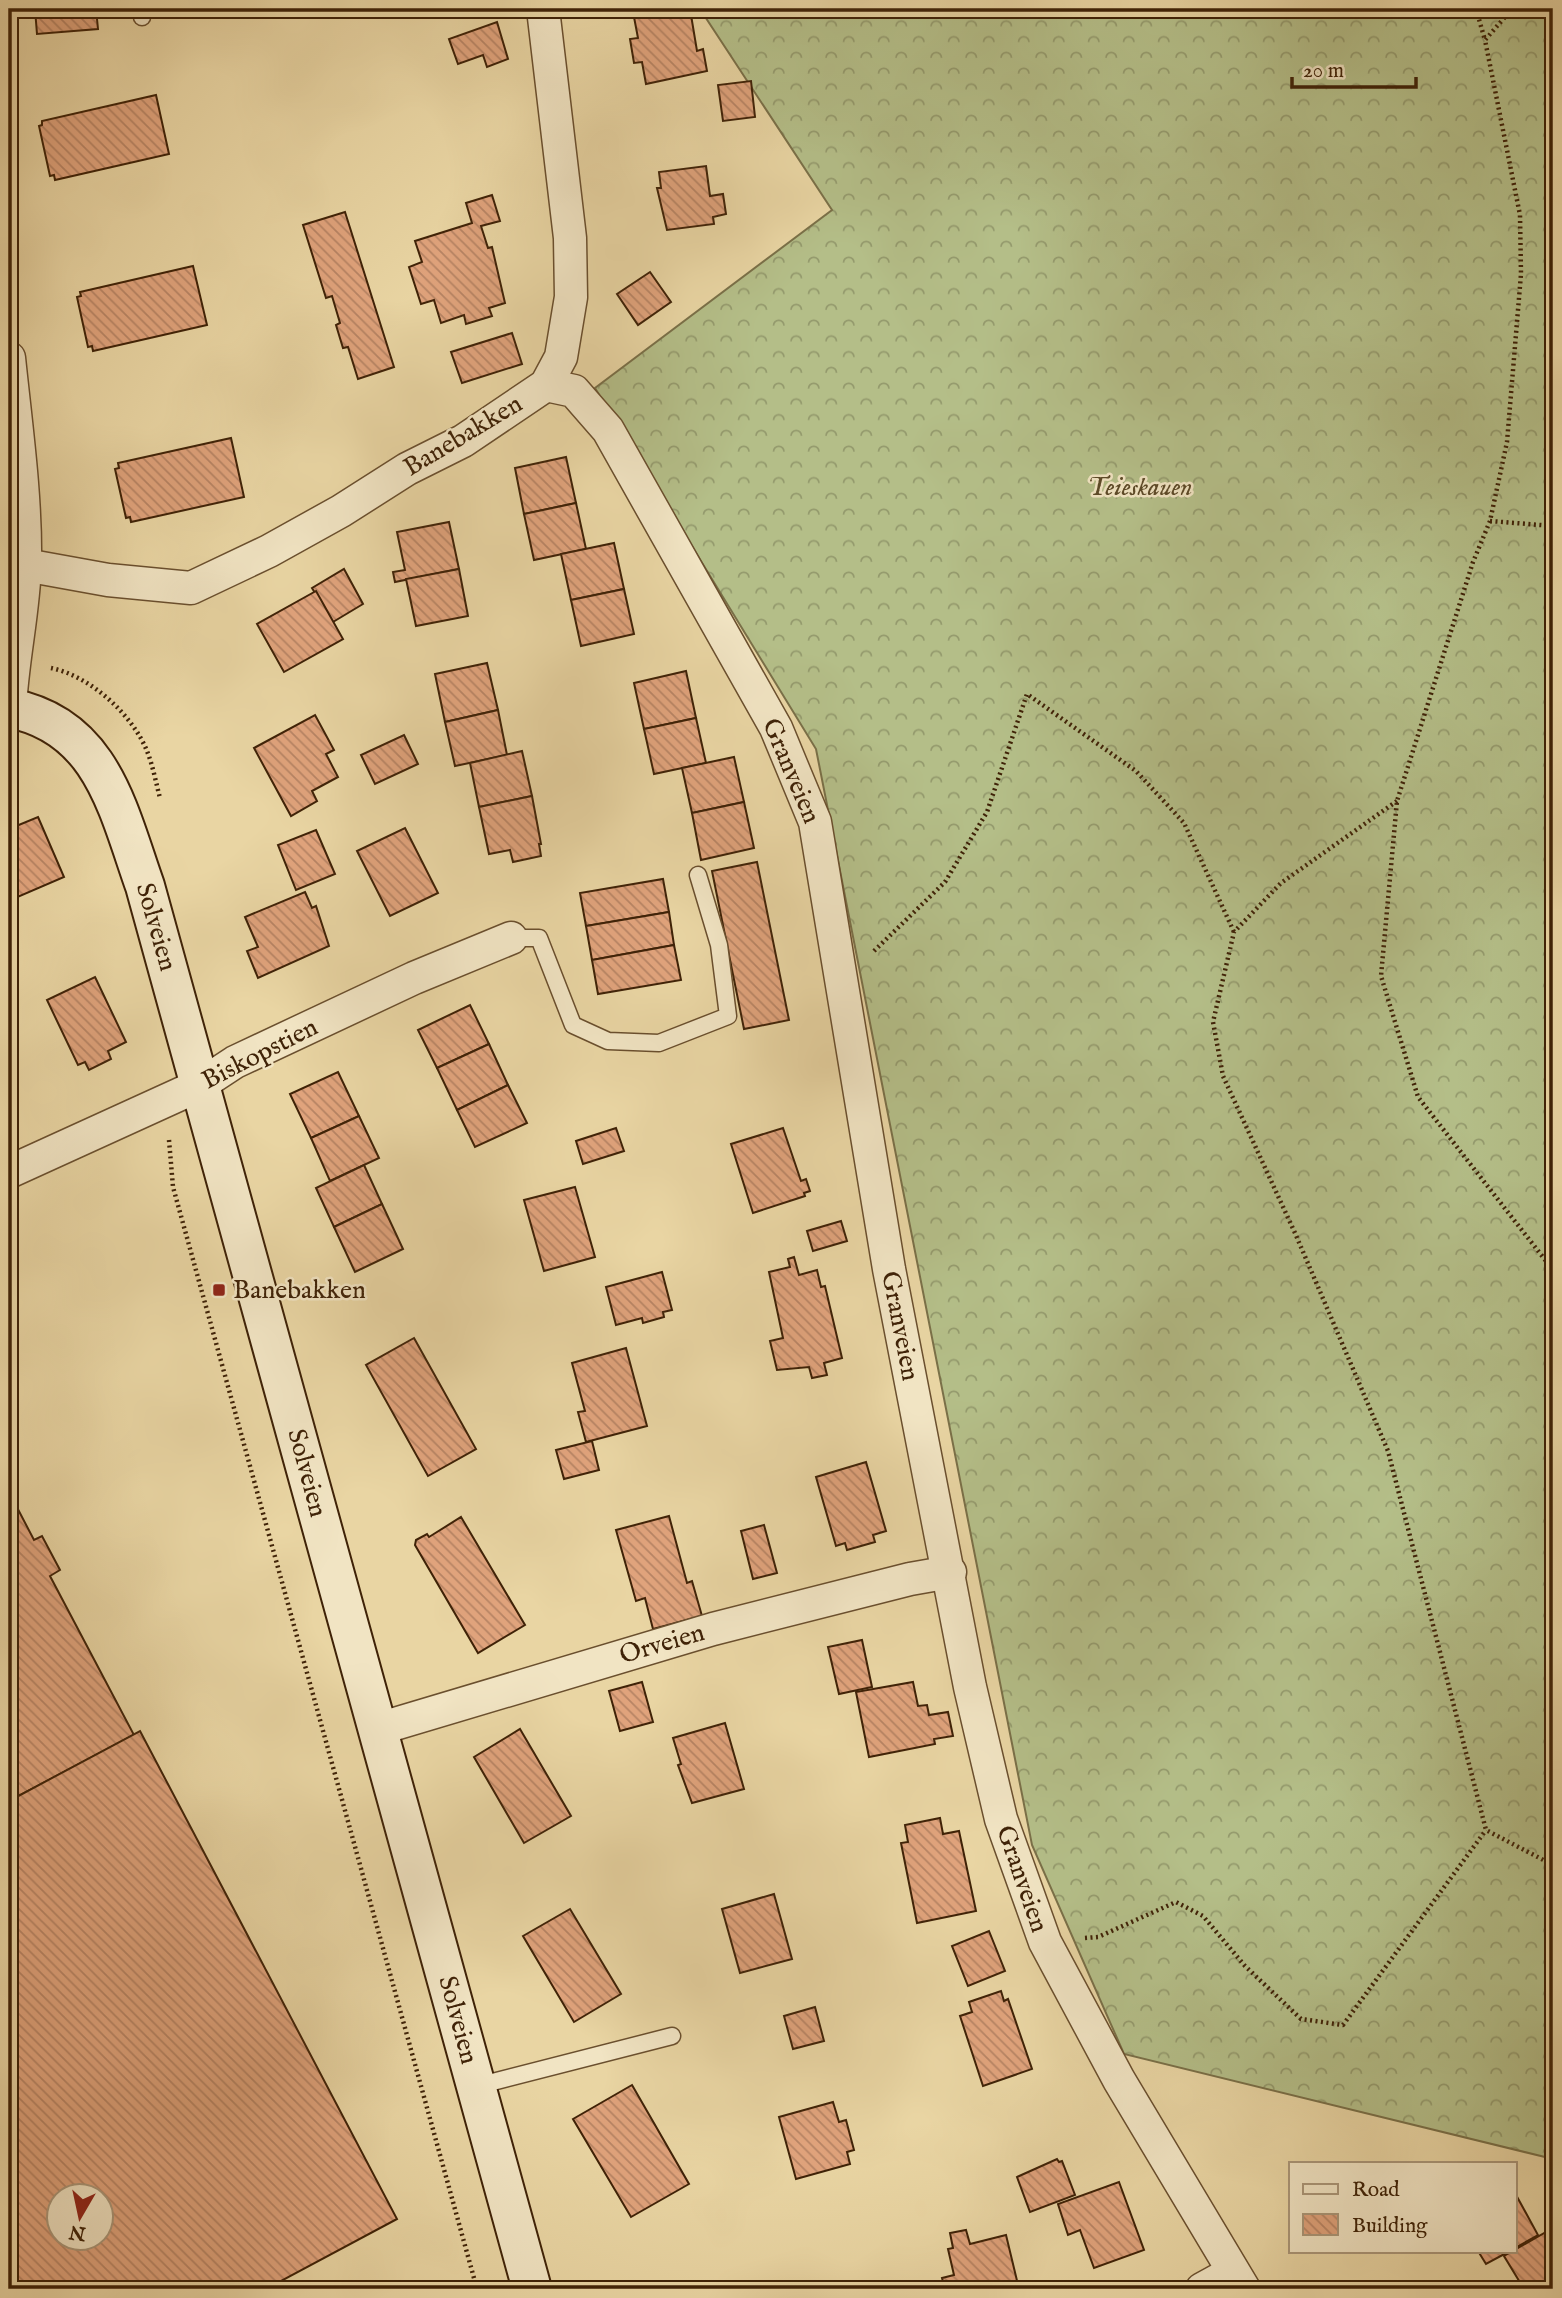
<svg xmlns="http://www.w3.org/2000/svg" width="1562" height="2298" font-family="'IM FELL English',serif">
  <defs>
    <pattern id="forest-crowns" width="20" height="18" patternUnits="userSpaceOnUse" patternTransform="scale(1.75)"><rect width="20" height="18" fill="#b4be88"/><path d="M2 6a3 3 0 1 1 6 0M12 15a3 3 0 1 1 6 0" fill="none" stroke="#949a6d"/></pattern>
    <pattern id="building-back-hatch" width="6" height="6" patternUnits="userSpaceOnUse" patternTransform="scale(1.75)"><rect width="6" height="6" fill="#e0a37c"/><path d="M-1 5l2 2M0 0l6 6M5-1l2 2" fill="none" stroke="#b78464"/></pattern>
  </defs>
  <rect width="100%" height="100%" fill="#e9d5a3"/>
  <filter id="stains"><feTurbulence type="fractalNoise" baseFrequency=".00286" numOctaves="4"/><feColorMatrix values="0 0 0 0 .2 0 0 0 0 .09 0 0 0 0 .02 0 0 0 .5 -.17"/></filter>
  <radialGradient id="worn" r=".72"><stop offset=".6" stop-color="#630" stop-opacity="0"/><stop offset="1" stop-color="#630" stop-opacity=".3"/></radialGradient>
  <!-- forest -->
  <polygon fill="url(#forest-crowns)" stroke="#7a7048" stroke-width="2" points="700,9 1553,9 1553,2159 1124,2054 1032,1845 816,749 595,388 832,210"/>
  <!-- building -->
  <g fill="url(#building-back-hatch)" stroke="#3f2207" stroke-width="2" fill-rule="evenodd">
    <polygon points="35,9 96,9 98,29 37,34"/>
    <polygon points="690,9 697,51 703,49 707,71 646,84 642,62 634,63 630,39 638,38 634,17"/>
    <polygon points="497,22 508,59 487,67 483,55 458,64 449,39"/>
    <polygon points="751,81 755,117 723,121 718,85"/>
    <polygon points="156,95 169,154 55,180 54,175 50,176 39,126 42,125 42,121"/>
    <polygon points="706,166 710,196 723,194 726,214 713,217 714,224 667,230 657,188 661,188 659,172"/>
    <polygon points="492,195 500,221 481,226 488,248 492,247 505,303 489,308 492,316 466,324 464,315 441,323 434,300 421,304 409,267 422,262 415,241 472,223 466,203"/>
    <polygon points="345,212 394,367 358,379 348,347 343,348 336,325 340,323 332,296 326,298 303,225"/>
    <polygon points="193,266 207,325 93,351 92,346 88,347 77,297 81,296 80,292"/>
    <polygon points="650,272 671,302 638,325 617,294"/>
    <polygon points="512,333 522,364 462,383 451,352"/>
    <polygon points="231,438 244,497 131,522 130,517 126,518 115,469 119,468 118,463"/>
    <polygon points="566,457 576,503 524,514 515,468"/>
    <polygon points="576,503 586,549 534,560 524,514"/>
    <polygon points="449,522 459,569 395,582 393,572 405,570 397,532"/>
    <polygon points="614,543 624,589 571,600 561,554"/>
    <polygon points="344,569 363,604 333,622 312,588"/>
    <polygon points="459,569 468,616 416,626 406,579"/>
    <polygon points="624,589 634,634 581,646 571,600"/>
    <polygon points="316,591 343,639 284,672 257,624"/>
    <polygon points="487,663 498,710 445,722 435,674"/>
    <polygon points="686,671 696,718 644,729 634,683"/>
    <polygon points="498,710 507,755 455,766 445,722"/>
    <polygon points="315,715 334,750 326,754 338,777 312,791 317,801 291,816 254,748"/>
    <polygon points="696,718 706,763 654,774 644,729"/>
    <polygon points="404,735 418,764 375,784 361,755"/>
    <polygon points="522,751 532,796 479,807 470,763"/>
    <polygon points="734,757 744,802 692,813 682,768"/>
    <polygon points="532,796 541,844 539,844 541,856 513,862 510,850 489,854 479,807"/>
    <polygon points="744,802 754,848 701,860 692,813"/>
    <polygon points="38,817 64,877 13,899 9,888 9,829"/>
    <polygon points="405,828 438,893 390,916 357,851"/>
    <polygon points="316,830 335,874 296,890 278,845"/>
    <polygon points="757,862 789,1020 744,1029 712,871"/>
    <polygon points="663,879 669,912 586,926 580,893"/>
    <polygon points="305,892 312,908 316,906 329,946 258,978 247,951 258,947 245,917"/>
    <polygon points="669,912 674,945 592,960 586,926"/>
    <polygon points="674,945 681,980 598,994 592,960"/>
    <polygon points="95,977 126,1042 108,1051 111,1059 89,1070 85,1062 78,1065 47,1000"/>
    <polygon points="470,1005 489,1044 437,1068 418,1030"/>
    <polygon points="489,1044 508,1085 457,1110 437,1068"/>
    <polygon points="338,1072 359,1116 311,1138 290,1094"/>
    <polygon points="508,1085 527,1123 475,1147 457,1110"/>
    <polygon points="359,1116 379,1158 330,1181 311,1138"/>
    <polygon points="616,1128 624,1151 583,1164 576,1141"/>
    <polygon points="783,1128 801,1181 806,1179 810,1191 804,1193 805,1196 753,1213 731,1144"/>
    <polygon points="364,1165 382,1204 334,1227 316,1188"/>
    <polygon points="575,1187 595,1257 544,1271 524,1200"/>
    <polygon points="382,1204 403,1249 355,1272 334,1227"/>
    <polygon points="841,1221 847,1241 813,1251 807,1231"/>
    <polygon points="794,1257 799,1275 817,1270 821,1287 825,1286 842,1358 824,1363 827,1375 812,1378 809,1367 777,1370 770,1341 783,1338 769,1272 790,1267 788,1259"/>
    <polygon points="662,1272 672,1310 663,1312 664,1317 643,1323 642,1318 616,1325 606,1287"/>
    <polygon points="414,1338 476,1449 428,1476 366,1365"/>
    <polygon points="626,1348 647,1426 586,1442 578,1412 585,1411 572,1363"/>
    <polygon points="592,1441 599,1470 564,1479 556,1450"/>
    <polygon points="866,1462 886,1531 873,1535 875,1542 847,1550 845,1543 836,1546 816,1477"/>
    <polygon points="9,1492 34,1540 42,1536 60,1570 50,1576 134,1735 9,1801"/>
    <polygon points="669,1516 687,1583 692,1581 702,1616 653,1629 645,1598 636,1601 616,1530"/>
    <polygon points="461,1517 525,1625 478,1653 415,1545 416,1540 427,1534 429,1537"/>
    <polygon points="764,1525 777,1573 753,1579 741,1531"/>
    <polygon points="862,1640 872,1687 839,1694 828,1647"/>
    <polygon points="642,1682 653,1722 620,1731 609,1691"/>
    <polygon points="913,1682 918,1706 927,1705 929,1715 948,1712 953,1736 934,1739 935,1744 869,1757 856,1692"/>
    <polygon points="725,1723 744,1789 692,1803 678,1765 681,1764 673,1738"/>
    <polygon points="520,1729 571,1816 524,1843 474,1757"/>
    <path d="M140 1731 397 2219 266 2289H9V1801ZM60 2196H102V2238H60Z"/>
    <polygon points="940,1818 943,1834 959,1831 976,1911 917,1923 901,1843 908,1842 905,1825"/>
    <polygon points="774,1894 792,1959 740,1973 722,1909"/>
    <polygon points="570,1909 621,1994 574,2022 523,1936"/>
    <polygon points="989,1931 1005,1971 968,1986 952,1946"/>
    <polygon points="1001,1991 1004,2001 1008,1999 1032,2069 983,2086 960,2016 972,2012 969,2002"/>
    <polygon points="815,2007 824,2041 793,2049 784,2016"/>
    <polygon points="632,2085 689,2184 631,2217 573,2119"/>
    <polygon points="833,2102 839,2122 846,2120 854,2150 847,2152 850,2164 796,2179 779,2117"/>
    <polygon points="1057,2159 1059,2162 1062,2161 1075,2195 1030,2212 1017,2177"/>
    <polygon points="1119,2182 1144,2250 1094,2268 1080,2230 1068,2235 1058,2204"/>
    <polygon points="1515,2193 1538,2235 1515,2248"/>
    <polygon points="1553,2228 1553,2289 1524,2289 1504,2256"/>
    <polygon points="966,2230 970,2244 1006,2235 1019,2289 945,2289 942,2278 954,2275 948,2249 953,2248 950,2233"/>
    <polygon points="1478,2251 1510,2251 1486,2264"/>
  </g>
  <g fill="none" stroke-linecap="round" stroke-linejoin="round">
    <defs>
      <g id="lane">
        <polyline points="142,17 142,9"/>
        <polyline points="511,938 539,938 573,1025 608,1041 659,1043 728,1016 719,945 698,875"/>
        <polyline points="477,2086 672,2036"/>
      </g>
      <g id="street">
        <path d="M9 358C16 426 26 495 25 563 24 611 12 660 10 708"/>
        <polyline points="546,385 574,391 608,430 776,728 815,822 889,1269 970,1687 1001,1819 1045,1942 1119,2080 1244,2289"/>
        <polyline points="25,565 108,580 191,588 269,551 341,511 407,469 463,441 546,385 561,357 571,297 570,238 543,9"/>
        <polyline points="9,1172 200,1085 235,1062 414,978 511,938"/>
        <polyline points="378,1729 713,1629 910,1579 950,1572"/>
        <polyline points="1202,2289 1233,2272"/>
      </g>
      <path id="secondary" d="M9 708C102 725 118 810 145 886L532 2289"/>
    </defs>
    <!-- lane casing -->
    <use href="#lane" stroke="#6a4f2e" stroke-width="19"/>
    <!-- street casing -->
    <use href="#street" stroke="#6a4f2e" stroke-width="35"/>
    <!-- secondary casing -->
    <use href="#secondary" stroke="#3f2207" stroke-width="42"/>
    <!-- path -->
    <g stroke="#3f2207" stroke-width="4.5" stroke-dasharray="2 3.5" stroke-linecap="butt">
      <polyline points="1476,9 1485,40"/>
      <polyline points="1512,9 1485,40 1520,215 1521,274 1507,442 1490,521 1473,562 1397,801 1381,976 1418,1097 1553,1270"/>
      <polyline points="1490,521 1553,526"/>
      <path d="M51 668C90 676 132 714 147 751 153 766 156 783 160 798"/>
      <polyline points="1397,801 1281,883 1234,932 1213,1022 1223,1076 1295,1233 1388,1451 1486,1830 1553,1865"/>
      <polyline points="874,951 945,882 987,812 1027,694 1136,771 1184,823 1234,932"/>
      <polyline points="169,1140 173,1187 477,2289"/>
      <polyline points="1085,1938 1098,1937 1176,1902 1203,1916 1245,1966 1301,2019 1343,2025 1486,1830"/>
    </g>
    <!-- lane -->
    <use href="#lane" stroke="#f1e4c3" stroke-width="16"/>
    <!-- street -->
    <use href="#street" stroke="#f1e4c3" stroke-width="32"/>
    <!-- secondary -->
    <use href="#secondary" stroke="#f1e4c3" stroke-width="38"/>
  </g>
  <!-- markers -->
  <rect fill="#8f2418" stroke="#f1e4c3" stroke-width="2.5" x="212" y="1283" width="14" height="14" rx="3.5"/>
  <g text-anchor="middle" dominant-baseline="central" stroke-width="5" stroke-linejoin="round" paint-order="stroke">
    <!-- street labels -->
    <g font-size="26" fill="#3f2207" stroke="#f1e4c3">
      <text transform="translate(463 436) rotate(-31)">Banebakken</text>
      <text transform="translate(791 771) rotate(67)">Granveien</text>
      <text transform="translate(156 927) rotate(74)">Solveien</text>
      <text transform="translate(260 1054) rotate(-27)">Biskopstien</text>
      <text transform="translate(900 1326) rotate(79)">Granveien</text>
      <text transform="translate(307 1473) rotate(75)">Solveien</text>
      <text transform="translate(662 1644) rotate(-16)">Orveien</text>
      <text transform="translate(1022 1879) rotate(71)">Granveien</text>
      <text transform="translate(458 2020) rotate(75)">Solveien</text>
    </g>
    <!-- park labels -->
    <g font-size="26" font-style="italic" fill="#5c4927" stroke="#f1e4c3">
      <text x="1140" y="487">Teieskauen</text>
    </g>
    <!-- poi labels -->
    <g font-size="26" fill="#3f2207" stroke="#f1e4c3" text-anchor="start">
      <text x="233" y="1290">Banebakken</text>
    </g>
  </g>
  <!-- margin -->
  <rect width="1562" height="2298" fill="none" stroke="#e9d5a3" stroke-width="35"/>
  <rect x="10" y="10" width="1541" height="2277" fill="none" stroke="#3f2207" stroke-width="3.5"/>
  <rect x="18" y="18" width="1527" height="2263" fill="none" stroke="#3f2207" stroke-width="2"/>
  <!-- legend -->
  <rect x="1289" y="2162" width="228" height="91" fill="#f1e4c3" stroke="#aa9678" stroke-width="2"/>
  <rect x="1303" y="2184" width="35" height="10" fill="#f1e4c3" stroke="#aa9678" stroke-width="2"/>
  <text x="1352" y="2196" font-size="21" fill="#3f2207">Road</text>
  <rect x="1303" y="2214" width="35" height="21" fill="url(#building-back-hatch)" stroke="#aa9678" stroke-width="2"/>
  <text x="1352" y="2232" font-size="21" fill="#3f2207">Building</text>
  <!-- north arrow -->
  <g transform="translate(80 2217) rotate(189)"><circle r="33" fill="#f1e4c3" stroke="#aa9678" stroke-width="2"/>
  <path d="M0-5L12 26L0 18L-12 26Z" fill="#8f2418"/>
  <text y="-10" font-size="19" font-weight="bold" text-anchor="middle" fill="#3f2207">N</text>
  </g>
  <!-- scale -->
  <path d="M1292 77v10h124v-10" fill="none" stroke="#3f2207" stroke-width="3.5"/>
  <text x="1303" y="77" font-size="21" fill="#3f2207" stroke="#f1e4c3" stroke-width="5" paint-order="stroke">20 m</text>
  <rect width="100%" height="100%" filter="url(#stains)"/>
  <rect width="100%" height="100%" fill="url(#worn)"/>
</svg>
